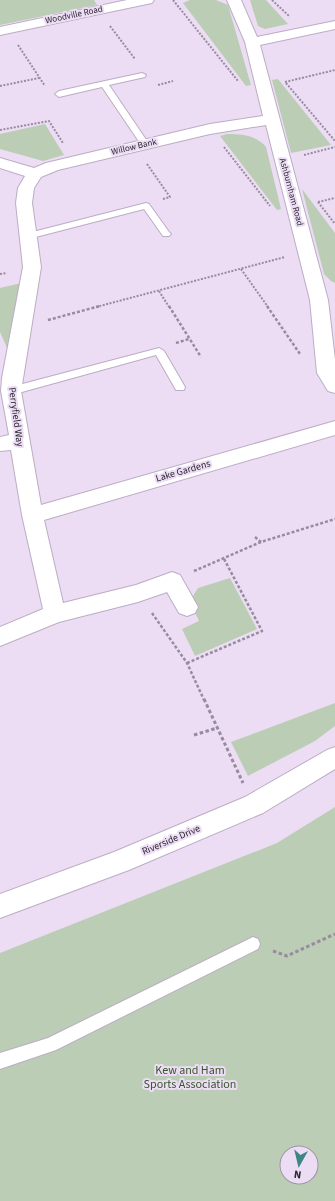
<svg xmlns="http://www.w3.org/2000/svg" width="335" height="1201" font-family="'Source Sans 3',sans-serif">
  <rect width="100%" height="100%" fill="#ecddf5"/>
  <!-- green -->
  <g fill="#bccdb5" fill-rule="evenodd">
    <polygon points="0,0 94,0 97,5 0,25"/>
    <polygon points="190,0 216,0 228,5 251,85 246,86 183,3"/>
    <polygon points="250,0 266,0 288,24 265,29 258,26"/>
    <polygon points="278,79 331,145 291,153 272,80"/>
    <polygon points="45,124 64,155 43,161 0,149 0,134"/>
    <path d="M227 134C242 134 256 135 266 147L281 209 277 210 220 136Z"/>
    <polygon points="302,189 335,233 335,283 331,281 324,274"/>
    <polygon points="21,283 11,357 0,332 0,288"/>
    <polygon points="230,578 257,629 195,656 182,629 199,621 191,604 193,596 198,588"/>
    <polygon points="335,703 335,726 315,741 248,776 231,742"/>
    <path d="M335 807V1201H0V953L277 843ZM287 1153H311V1177H287Z"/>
  </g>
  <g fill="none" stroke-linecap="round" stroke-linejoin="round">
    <defs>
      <g id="lane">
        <polygon points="142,73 146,75 145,77 109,85 149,144 145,147 142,146 102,87 59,97 55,94 59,91"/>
        <polygon points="146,203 149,204 169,232 171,234 169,236 163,236 144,209 28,239 23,236 25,234"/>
        <polygon points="159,348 164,351 185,387 184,390 176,390 156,355 11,395 7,394 6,391 7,388 11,387"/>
        <polygon points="253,937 258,939 260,944 258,949 56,1050 0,1069 0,1053 48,1038"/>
      </g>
      <g id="street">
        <polygon points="127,0 154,0 152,3 147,4 0,35 0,27"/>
        <polygon points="227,0 241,0 257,37 335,21 335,29 260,45 328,300 335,360 335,393 328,391 317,373 310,300 266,125 210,134 58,170 41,177 34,188 32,203 41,267 21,391 41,505 335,421 335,435 44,520 63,603 136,585 172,572 180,575 198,607 195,613 187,616 179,613 167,592 138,602 59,622 0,646 0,627 43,609 22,515 11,450 0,451 0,437 9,435 1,391 2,378 23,267 16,203 18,188 25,176 0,168 0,158 34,168 46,163 210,124 263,116 245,42"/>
      </g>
      <polygon id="secondary" points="335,747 335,769 263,813 129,870 0,918 0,894 114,852 245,797 327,750"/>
    </defs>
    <!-- lane casing -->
    <use href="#lane" stroke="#bbadc4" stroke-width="2"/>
    <!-- street casing -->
    <use href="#street" stroke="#bbadc4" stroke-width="2"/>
    <!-- secondary casing -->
    <use href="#secondary" stroke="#bbadc4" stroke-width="2"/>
    <!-- path-far2 -->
    <g stroke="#978c9e" stroke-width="2" stroke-dasharray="2 1.5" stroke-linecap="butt">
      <polyline points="173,0 238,81"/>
      <polyline points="272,0 289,16"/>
      <polyline points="110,26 135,59"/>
      <polyline points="18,45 45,86"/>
      <polyline points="285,82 335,70"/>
      <polyline points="286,83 335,141"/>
      <polyline points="158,85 173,81"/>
      <polyline points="0,86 39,78"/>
      <polyline points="0,130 49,121 63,143"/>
      <polyline points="224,147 270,206"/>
      <polyline points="304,155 335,147"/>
      <polyline points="147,164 170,197 163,199"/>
      <polyline points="318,202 335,224"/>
      <polyline points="318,202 335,198"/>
      <polyline points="241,269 268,307"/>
      <polyline points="0,274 7,273"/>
      <polyline points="159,291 169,307"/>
      <polyline points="96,307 285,257"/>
    </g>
    <!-- path-far1 -->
    <g stroke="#978c9e" stroke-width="2.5" stroke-dasharray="3 2" stroke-linecap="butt">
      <polyline points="169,306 201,357"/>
      <polyline points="267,306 300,354"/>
      <polyline points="48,320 100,306"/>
      <polyline points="176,343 189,339"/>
      <polyline points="255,537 261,542"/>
      <polyline points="194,571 261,542 335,519"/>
      <polyline points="152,613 187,663 204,700"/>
      <polyline points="187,663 262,631 223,557"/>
    </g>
    <!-- path -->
    <g stroke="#978c9e" stroke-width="3" stroke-dasharray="3.5 2.5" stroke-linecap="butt">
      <polyline points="204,699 243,783"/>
      <polyline points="194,735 217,728"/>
      <polyline points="273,951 287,956 335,934"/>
    </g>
    <!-- lane -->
    <use href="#lane" fill="#fff" fill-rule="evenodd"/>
    <!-- street -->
    <use href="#street" fill="#fff" fill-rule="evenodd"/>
    <!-- secondary -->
    <use href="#secondary" fill="#fff" fill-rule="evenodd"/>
  </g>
  <g text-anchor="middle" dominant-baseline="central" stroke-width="4" stroke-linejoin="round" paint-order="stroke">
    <!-- far-street labels -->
    <g font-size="9" fill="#2c2730" stroke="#ecddf5">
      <text transform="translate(74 15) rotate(-12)">Woodville Road</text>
      <text transform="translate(134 147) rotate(-13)">Willow Bank</text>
      <text transform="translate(291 192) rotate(75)">Ashburnham Road</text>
    </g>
    <!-- street labels -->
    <g font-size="10" fill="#2c2730" stroke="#ecddf5">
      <text transform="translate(16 417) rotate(82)">Perryfield Way</text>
      <text transform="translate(183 471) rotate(-16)">Lake Gardens</text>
      <text transform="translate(171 840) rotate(-23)">Riverside Drive</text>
    </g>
    <!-- near-park labels -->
    <g font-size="12" fill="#37552a" stroke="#ecddf5">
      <text x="190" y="1070">Kew and Ham<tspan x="190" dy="14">Sports Association</tspan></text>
    </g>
  </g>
  <!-- north arrow -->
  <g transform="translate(299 1165) rotate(188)"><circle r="19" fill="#ecddf5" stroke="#9f94a6"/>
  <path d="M0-3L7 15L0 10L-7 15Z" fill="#3e8685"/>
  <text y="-6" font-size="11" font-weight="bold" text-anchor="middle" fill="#2c2730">N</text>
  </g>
</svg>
